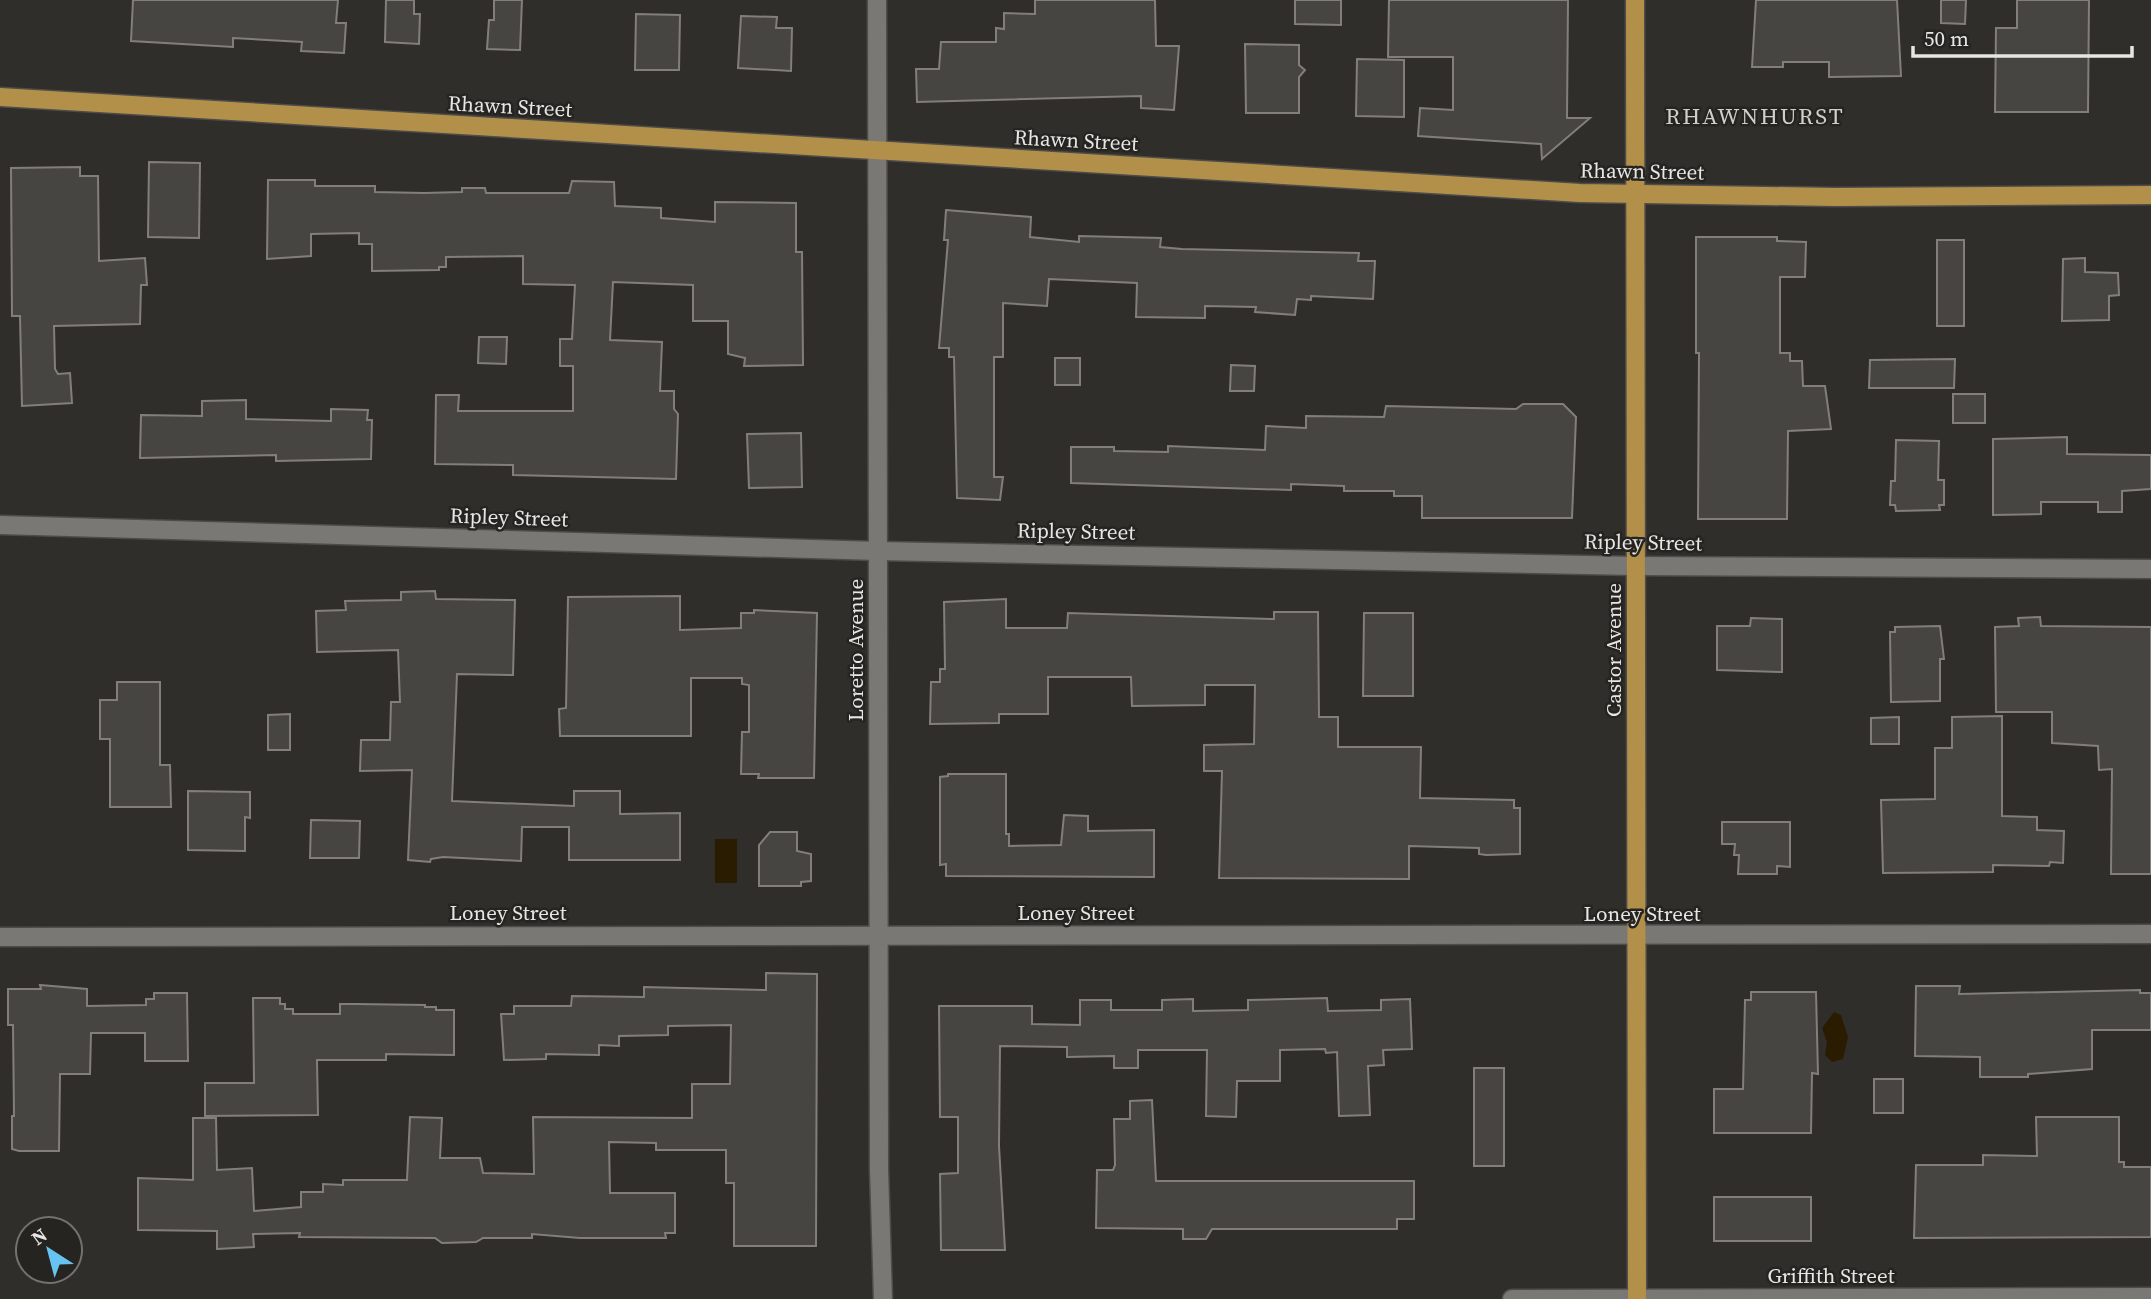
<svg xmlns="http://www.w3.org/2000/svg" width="2151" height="1299" font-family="'Source Serif 4',serif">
  <rect width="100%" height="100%" fill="#302e2a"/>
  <!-- water -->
  <g fill="#2a1c01">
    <rect x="715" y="839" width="22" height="44"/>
    <polygon points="1834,1012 1841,1015 1848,1037 1843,1059 1832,1062 1825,1055 1827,1042 1822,1028"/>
  </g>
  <!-- building -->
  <g fill="#474541" stroke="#827f7b" stroke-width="2">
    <polygon points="133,0 338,0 336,23 346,23 344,53 301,51 302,42 233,38 233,47 131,41"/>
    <polygon points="386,0 414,0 414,14 420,14 419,44 385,42"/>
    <polygon points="494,0 522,0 520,50 487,49 489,20 494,20"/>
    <polygon points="1035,0 1155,0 1156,46 1179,46 1174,110 1141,108 1141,96 917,102 916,69 939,69 941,42 996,42 996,28 1004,29 1004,13 1035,14"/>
    <polygon points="1295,0 1341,0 1341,25 1295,24"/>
    <polygon points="1389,0 1568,0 1567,118 1590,118 1542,159 1541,144 1418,136 1420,108 1453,110 1453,57 1388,57"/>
    <polygon points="1756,0 1897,0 1901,76 1829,77 1829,62 1783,62 1783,67 1752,67"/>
    <polygon points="1941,0 1966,0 1965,24 1941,23"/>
    <polygon points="2017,0 2089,0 2088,112 1995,112 1996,28 2017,28"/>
    <polygon points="636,14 680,15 679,70 635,70"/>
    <polygon points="741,16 777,17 776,28 792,28 791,71 738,68"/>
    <polygon points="1245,44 1299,45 1299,65 1305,70 1299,77 1299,113 1246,113"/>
    <polygon points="1357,59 1404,60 1404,117 1356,116"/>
    <polygon points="149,162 200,163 199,238 148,237"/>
    <polygon points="80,167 80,176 98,176 99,261 145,258 147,285 141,285 140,324 54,326 55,369 58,374 70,373 72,403 22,406 20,316 12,316 11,168"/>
    <polygon points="268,180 315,180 315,186 375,186 375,192 424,193 462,192 462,188 485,188 486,193 569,193 572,181 614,182 615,206 661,208 661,218 715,222 715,202 796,203 796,252 802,252 803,365 744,366 745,358 728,354 728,321 693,321 693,285 613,282 610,340 662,342 660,391 674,391 674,409 678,414 676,479 513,475 513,465 435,464 436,395 459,395 458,411 573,411 573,366 560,366 560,339 572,339 575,285 523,284 523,256 446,257 446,267 439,267 439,270 372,271 372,244 359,244 359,233 311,234 311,256 267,259"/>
    <polygon points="946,210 1031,217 1030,237 1079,242 1079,236 1161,238 1160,247 1182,249 1359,253 1358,261 1375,261 1373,299 1311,296 1311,300 1297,299 1295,315 1255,312 1256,307 1205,306 1205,318 1136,317 1137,283 1049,279 1047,306 1003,303 1003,357 994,357 994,477 1003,477 1000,500 957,498 954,357 949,357 949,348 939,348 948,240 944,240"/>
    <polygon points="1696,237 1777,237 1777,241 1806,242 1805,277 1780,277 1780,353 1790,353 1790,361 1802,361 1803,386 1825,386 1831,429 1788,431 1787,519 1698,519 1699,353 1696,353"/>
    <rect x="1937" y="240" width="27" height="86"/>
    <polygon points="2085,258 2085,272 2118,273 2119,295 2109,296 2109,320 2062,321 2063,259"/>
    <polygon points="479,337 507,337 506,364 478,363"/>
    <rect x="1055" y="358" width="25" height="27"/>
    <polygon points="1955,359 1954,388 1869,388 1870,360"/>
    <polygon points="1231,365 1255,366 1254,391 1230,391"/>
    <rect x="1953" y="394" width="32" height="29"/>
    <polygon points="246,400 246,419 331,421 331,409 368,410 367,420 372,420 371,459 276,461 276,455 140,458 141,415 202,416 202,401"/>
    <polygon points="1523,404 1563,404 1576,417 1572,518 1422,518 1422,496 1394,496 1394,491 1344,491 1344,486 1291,484 1291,490 1071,483 1071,447 1114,447 1114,451 1168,452 1168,446 1265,450 1266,426 1306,428 1306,416 1384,417 1386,406 1516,409"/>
    <polygon points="801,433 802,487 749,488 747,434"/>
    <polygon points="2067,437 2067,454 2151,455 2151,489 2122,491 2122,512 2098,512 2098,502 2041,502 2041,514 1993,515 1993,439"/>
    <polygon points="1896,440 1939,441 1938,480 1944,480 1944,505 1939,505 1940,510 1896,511 1895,505 1890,505 1891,481 1895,481"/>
    <polygon points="435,591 436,599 515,600 513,675 457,674 452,801 574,806 574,791 620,791 620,814 680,813 680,860 569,860 569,827 522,827 521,861 443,857 431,859 430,862 408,860 412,770 360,771 361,740 390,740 391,702 400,702 398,650 317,652 316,611 346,610 345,601 401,600 401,592"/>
    <polygon points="680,596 680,630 741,628 741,613 754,613 754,610 817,613 814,778 758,778 759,774 741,774 742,732 749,732 749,685 742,684 742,678 691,678 691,736 560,736 559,709 566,708 568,597"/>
    <polygon points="1006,599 1006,628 1067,628 1068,613 1274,619 1274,612 1318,612 1319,717 1338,717 1338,747 1421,747 1420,798 1514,800 1514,808 1520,808 1520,854 1486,855 1479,854 1479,848 1409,846 1409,879 1219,878 1222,771 1204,771 1204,745 1254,744 1255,685 1205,685 1205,705 1132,706 1131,677 1048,677 1048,714 999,714 999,723 930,724 931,682 940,682 940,669 945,669 944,602"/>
    <polygon points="1364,613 1413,613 1413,696 1363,696"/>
    <polygon points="2040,617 2041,626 2151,627 2151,874 2111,874 2112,769 2099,770 2098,746 2052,743 2052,712 1996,712 1995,627 2019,626 2018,618"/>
    <polygon points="1751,618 1782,619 1782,672 1717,670 1717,626 1750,626"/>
    <polygon points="1940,626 1944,659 1940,659 1940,701 1891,702 1890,632 1895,632 1895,627"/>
    <polygon points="117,682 160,682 160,765 170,765 171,807 110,807 110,739 100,739 100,700 117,700"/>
    <polygon points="290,714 290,750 268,750 268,715"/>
    <polygon points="2002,716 2002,816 2037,817 2037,830 2064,831 2063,863 2050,862 2049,866 1993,865 1993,872 1883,873 1881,800 1935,799 1935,748 1952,748 1952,717"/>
    <polygon points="1899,717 1899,744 1871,744 1871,718"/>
    <polygon points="948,774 1006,774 1006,834 1009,834 1009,846 1061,845 1064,815 1088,816 1088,831 1154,830 1154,877 946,876 946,864 940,865 940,777 948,776"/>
    <polygon points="188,791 250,792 250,818 245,817 245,851 188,850"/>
    <polygon points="311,820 360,821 359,858 310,858"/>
    <polygon points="1722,822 1790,822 1790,867 1777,866 1777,874 1738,874 1739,855 1734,855 1735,844 1722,844"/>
    <polygon points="770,832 797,832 797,851 811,854 811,881 801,882 801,886 759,886 759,845"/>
    <polygon points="766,973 817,974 816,1246 734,1246 734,1183 726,1183 726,1150 656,1150 656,1143 609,1142 610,1193 675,1193 675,1233 665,1233 666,1238 580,1238 532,1234 532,1238 483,1238 476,1242 442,1243 435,1238 299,1237 300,1233 253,1234 254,1247 217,1249 217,1231 138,1230 138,1178 193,1180 193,1118 216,1118 217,1170 252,1168 254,1211 301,1207 301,1192 323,1192 323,1184 343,1185 343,1180 407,1180 410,1117 442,1118 440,1158 480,1158 483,1173 534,1174 533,1117 692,1118 692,1084 730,1084 731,1025 668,1026 668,1035 619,1036 619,1046 599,1045 599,1055 546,1054 546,1059 504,1060 501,1014 514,1014 514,1006 571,1006 572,996 644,997 644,987 766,990"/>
    <polygon points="40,985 87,989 87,1006 146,1005 146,999 154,999 154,993 187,993 188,1061 145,1061 145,1033 91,1033 90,1074 60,1074 59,1151 19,1151 12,1149 12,1116 14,1116 13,1025 8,1025 8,989 41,989"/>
    <polygon points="1916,986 1960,986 1959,994 2140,990 2140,993 2151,993 2151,1030 2092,1030 2092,1069 2028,1074 2028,1077 1980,1077 1980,1057 1915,1056"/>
    <polygon points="1751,992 1816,992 1818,1074 1812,1073 1811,1133 1714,1133 1714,1089 1743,1089 1745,1000 1751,1000"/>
    <polygon points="253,998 280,998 280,1004 285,1004 285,1009 293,1009 293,1014 340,1014 340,1004 356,1004 425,1005 425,1007 436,1007 436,1010 454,1010 454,1055 386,1054 386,1060 317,1060 318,1115 205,1116 205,1083 254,1083"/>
    <polygon points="1327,998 1328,1011 1381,1010 1381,1000 1410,999 1412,1049 1383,1050 1384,1065 1368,1066 1370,1115 1339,1116 1337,1052 1326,1053 1325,1049 1280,1050 1280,1081 1237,1081 1236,1117 1206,1116 1207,1050 1138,1050 1138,1068 1114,1068 1114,1056 1067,1057 1067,1047 1000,1046 999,1146 1005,1250 941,1250 940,1174 958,1173 958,1117 940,1117 939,1006 1032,1006 1032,1024 1080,1025 1080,1000 1111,1000 1111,1010 1162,1010 1162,1000 1193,999 1193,1011 1248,1010 1248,1000"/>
    <rect x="1474" y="1068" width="30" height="98"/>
    <rect x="1874" y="1079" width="29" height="34"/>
    <polygon points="1152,1100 1156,1181 1414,1181 1414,1219 1397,1219 1397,1229 1212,1229 1206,1239 1183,1239 1183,1229 1096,1228 1097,1170 1113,1170 1115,1165 1114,1119 1130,1119 1130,1101"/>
    <polygon points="2036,1117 2119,1117 2119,1162 2124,1162 2124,1167 2151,1167 2151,1237 1914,1238 1916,1165 1983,1165 1983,1155 2037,1156"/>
    <rect x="1714" y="1197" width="97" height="44"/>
  </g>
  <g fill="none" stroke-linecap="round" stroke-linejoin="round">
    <defs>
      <g id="minor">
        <polyline points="877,0 879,1169 883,1299"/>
        <polyline points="0,525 878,551 1635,566 2151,569"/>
        <polyline points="0,937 2151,934"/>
        <polyline points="1512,1299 2151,1297"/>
      </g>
      <g id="major">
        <polyline points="1635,0 1637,1299"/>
        <polyline points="0,97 1580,193 1835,197 2151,195"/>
      </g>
    </defs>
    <!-- minor casing -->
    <use href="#minor" stroke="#4e4c49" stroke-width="21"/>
    <!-- major casing -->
    <use href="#major" stroke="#4e4c49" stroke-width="21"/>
    <!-- minor -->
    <use href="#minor" stroke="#7a7874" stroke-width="18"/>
    <!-- major -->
    <use href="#major" stroke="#b29049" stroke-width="18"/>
  </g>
  <g text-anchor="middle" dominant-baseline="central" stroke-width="5" stroke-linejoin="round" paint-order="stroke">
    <!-- street labels -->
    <g font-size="21" fill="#e7e6e4" stroke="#262421">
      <text transform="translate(510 106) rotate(3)">Rhawn Street</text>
      <text transform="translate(1076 140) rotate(3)">Rhawn Street</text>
      <text transform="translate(1642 171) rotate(1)">Rhawn Street</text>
      <text transform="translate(509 517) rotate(2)">Ripley Street</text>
      <text transform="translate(1076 531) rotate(1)">Ripley Street</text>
      <text transform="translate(1643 542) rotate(1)">Ripley Street</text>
      <text transform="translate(855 650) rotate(-90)">Loretto Avenue</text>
      <text transform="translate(1613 650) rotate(-90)">Castor Avenue</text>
      <text x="508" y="912">Loney Street</text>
      <text x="1076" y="912">Loney Street</text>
      <text x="1642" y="913">Loney Street</text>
      <text x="1831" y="1275">Griffith Street</text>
    </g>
    <!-- neighbourhood labels -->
    <g font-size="23" letter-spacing="2" fill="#d1cfcb" stroke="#262421">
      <text x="1755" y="116">RHAWNHURST</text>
    </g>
  </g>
  <!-- north arrow -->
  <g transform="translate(49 1250) rotate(324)"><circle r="33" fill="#262421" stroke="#73726f" stroke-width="2"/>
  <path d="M0-5L12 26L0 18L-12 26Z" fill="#67c4f0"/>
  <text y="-10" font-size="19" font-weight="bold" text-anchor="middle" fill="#e7e6e4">N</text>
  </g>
  <!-- scale -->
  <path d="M1913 46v10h219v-10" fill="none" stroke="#e7e6e4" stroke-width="3.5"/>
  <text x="1924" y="46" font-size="21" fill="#e7e6e4" stroke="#262421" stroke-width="5" paint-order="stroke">50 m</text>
</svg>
